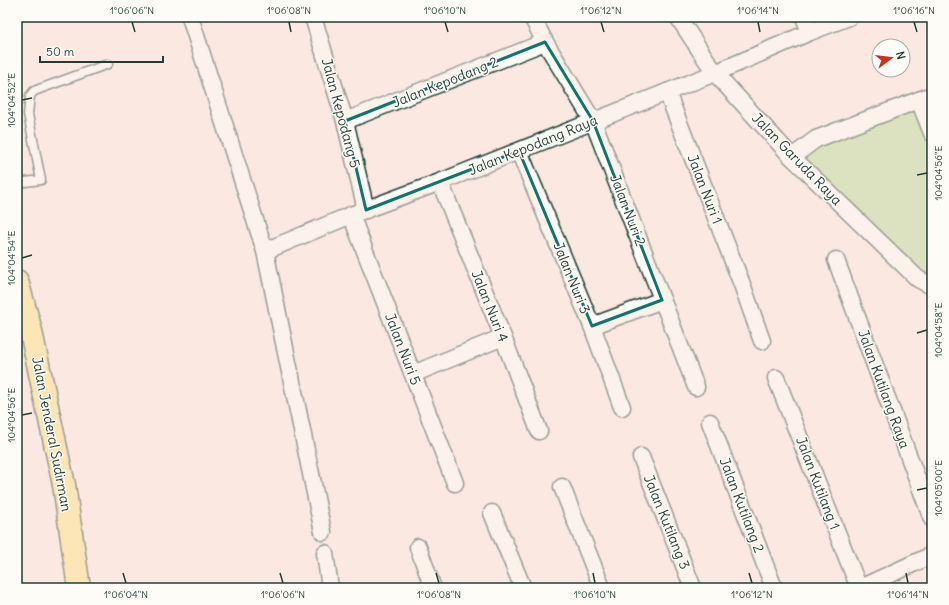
<svg xmlns="http://www.w3.org/2000/svg" width="949" height="605" font-family="Delius,sans-serif">
  <rect width="100%" height="100%" fill="#fbe9e1"/>
  <filter id="ink" filterUnits="userSpaceOnUse"><feTurbulence type="fractalNoise" baseFrequency=".025" numOctaves="2"/><feDisplacementMap in="SourceGraphic" scale="8" xChannelSelector="R" yChannelSelector="G"/><feConvolveMatrix kernelMatrix="1 2 1 2 8 2 1 2 1" color-interpolation-filters="sRGB"/></filter>
  <g filter="url(#ink)">
    <!-- green -->
    <polygon fill="#b5da95" stroke="#6a8c64" points="920,104 932,137 932,286 797,158 813,147"/>
    <g fill="none" stroke-linecap="round" stroke-linejoin="round">
      <defs>
        <polyline id="service" points="17,183 41,180 28,114 30,96 34,91 108,64"/>
        <g id="minor">
          <polyline points="190,17 265,251"/>
          <polyline points="313,17 345,121 366,210"/>
          <polyline points="532,17 545,42 593,121 696,387"/>
          <polyline points="678,17 715,73 792,157 918,279 932,286"/>
          <polyline points="804,17 810,32"/>
          <polyline points="667,92 743,287 762,341"/>
          <polyline points="919,100 932,133"/>
          <polyline points="345,121 545,42"/>
          <polyline points="519,151 592,326 622,407"/>
          <polyline points="792,157 816,139 932,95"/>
          <polyline points="440,182 503,337 539,431"/>
          <polyline points="351,215 455,483"/>
          <polyline points="836,260 932,519"/>
          <polyline points="592,326 662,300"/>
          <polyline points="413,374 503,337"/>
          <polyline points="776,378 859,588"/>
          <polyline points="710,422 774,588"/>
          <polyline points="641,457 693,588"/>
          <polyline points="562,487 602,588"/>
          <polyline points="492,513 523,588"/>
          <polyline points="323,532 265,251 351,215 440,182 715,73 810,32 849,17"/>
          <polyline points="418,547 433,588"/>
          <polyline points="325,553 330,588"/>
          <polyline points="860,588 932,555"/>
        </g>
        <polyline id="trunk" points="17,281 30,327 64,485 79,588"/>
      </defs>
      <!-- service casing -->
      <use href="#service" stroke="#1f3d34" stroke-width="11"/>
      <!-- minor casing -->
      <use href="#minor" stroke="#1f3d34" stroke-width="19"/>
      <!-- trunk casing -->
      <use href="#trunk" stroke="#1f3d34" stroke-width="25"/>
      <!-- service -->
      <use href="#service" stroke="#fdfcf7" stroke-width="8"/>
      <!-- minor -->
      <use href="#minor" stroke="#fdfcf7" stroke-width="16"/>
      <!-- trunk -->
      <use href="#trunk" stroke="#fce080" stroke-width="22"/>
    </g>
  </g>
  <!-- marked area -->
  <path d="M0 0H949V605H0ZM545 42 593 121 662 300 592 326 519 151 366 210 345 121Z" fill="#fbe9e1" fill-opacity=".55" fill-rule="evenodd"/>
  <path fill="none" stroke="#0f766e" stroke-width="3" stroke-linejoin="round" d="M545 42 593 121 662 300 592 326 519 151 366 210 345 121Z"/>
  <!-- ticks -->
  <path fill="none" stroke="#1f3d34" stroke-width="1.5" d="M132 22 135 32M289 22 291 32M445 22 448 32M601 22 604 32M758 22 760 32M914 22 917 32M22 100 32 98M917 175 927 173M22 258 32 255M917 333 927 330M22 415 32 413M917 490 927 488M123 573 126 583M280 573 283 583M436 573 439 583M593 573 595 583M749 573 752 583M906 573 908 583"/>
  <g text-anchor="middle" dominant-baseline="central" stroke-width="3" stroke-linejoin="round" paint-order="stroke">
    <!-- street labels -->
    <g font-size="14" fill="#1f3d34" stroke="#fdfcf7">
      <text transform="translate(445 82) rotate(-22)">Jalan Kepodang 2</text>
      <text transform="translate(341 113) rotate(75)">Jalan Kepodang 5</text>
      <text transform="translate(533 145) rotate(-22)">Jalan Kepodang Raya</text>
      <text transform="translate(797 159) rotate(46)">Jalan Garuda Raya</text>
      <text transform="translate(705 189) rotate(69)">Jalan Nuri 1</text>
      <text transform="translate(628 210) rotate(69)">Jalan Nuri 2</text>
      <text transform="translate(572 278) rotate(68)">Jalan Nuri 3</text>
      <text transform="translate(490 306) rotate(68)">Jalan Nuri 4</text>
      <text transform="translate(403 349) rotate(69)">Jalan Nuri 5</text>
      <text transform="translate(884 389) rotate(70)">Jalan Kutilang Raya</text>
      <text transform="translate(52 434) rotate(79)">Jalan Jenderal Sudirman</text>
      <text transform="translate(818 483) rotate(69)">Jalan Kutilang 1</text>
      <text transform="translate(742 505) rotate(69)">Jalan Kutilang 2</text>
      <text transform="translate(667 522) rotate(68)">Jalan Kutilang 3</text>
    </g>
  </g>
  <!-- margin -->
  <rect width="949" height="605" fill="none" stroke="#fdfcf7" stroke-width="44"/>
  <!-- north arrow -->
  <g transform="translate(891 58) rotate(75)"><circle r="19" fill="#fdfcf7" stroke="#a4b0a9"/>
  <path d="M0-3L7 15L0 10L-7 15Z" fill="#c8321e"/>
  <text y="-6" font-size="11" font-weight="bold" text-anchor="middle" fill="#1f3d34">N</text>
  </g>
  <!-- scale -->
  <path d="M40 56v6h123v-6" fill="none" stroke="#1f3d34" stroke-width="2"/>
  <text x="46" y="56" font-size="12" fill="#1f3d34" stroke="#fdfcf7" stroke-width="3" paint-order="stroke">50 m</text>
  <rect x="22" y="22" width="905" height="561" fill="none" stroke="#1f3d34" stroke-width="1.5"/>
  <g font-size="10" text-anchor="middle" fill="#1f3d34">
    <text x="132" y="14">1°06'06"N</text>
    <text x="289" y="14">1°06'08"N</text>
    <text x="445" y="14">1°06'10"N</text>
    <text x="601" y="14">1°06'12"N</text>
    <text x="758" y="14">1°06'14"N</text>
    <text x="914" y="14">1°06'16"N</text>
    <text transform="translate(11 100) rotate(-90)" y="4">104°04'52"E</text>
    <text transform="translate(938 173) rotate(-90)" y="4">104°04'56"E</text>
    <text transform="translate(11 258) rotate(-90)" y="4">104°04'54"E</text>
    <text transform="translate(938 330) rotate(-90)" y="4">104°04'58"E</text>
    <text transform="translate(11 415) rotate(-90)" y="4">104°04'56"E</text>
    <text transform="translate(938 488) rotate(-90)" y="4">104°05'00"E</text>
    <text x="126" y="598">1°06'04"N</text>
    <text x="283" y="598">1°06'06"N</text>
    <text x="439" y="598">1°06'08"N</text>
    <text x="595" y="598">1°06'10"N</text>
    <text x="752" y="598">1°06'12"N</text>
    <text x="908" y="598">1°06'14"N</text>
  </g>
</svg>
